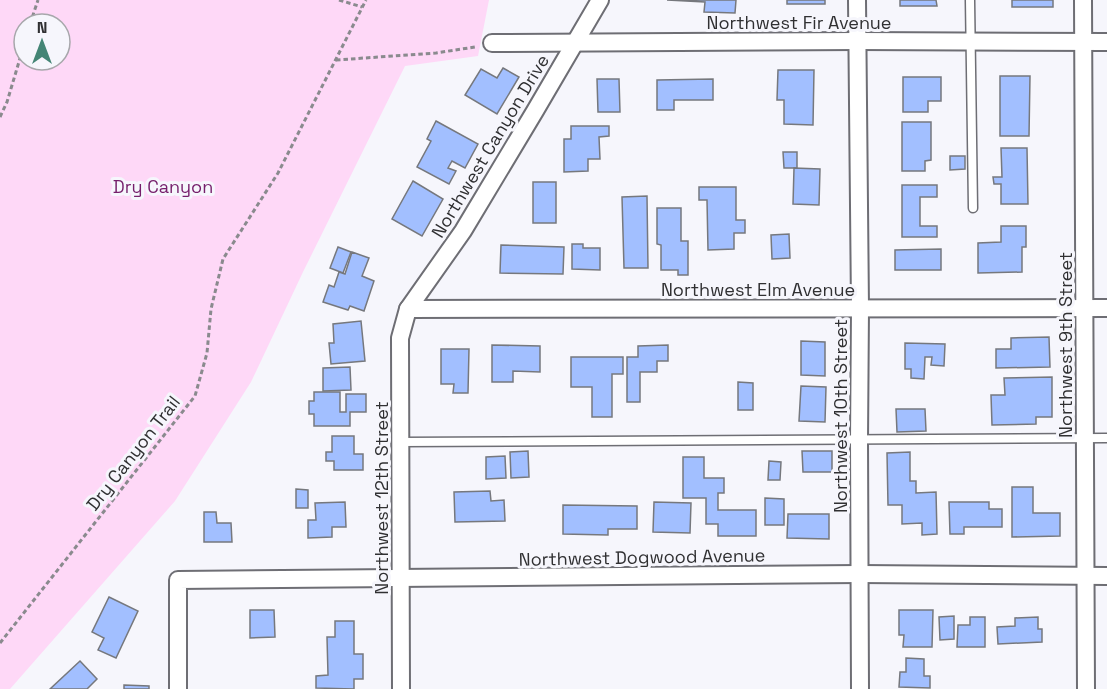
<svg xmlns="http://www.w3.org/2000/svg" width="1107" height="689" font-family="'Space Grotesk',sans-serif">
  <rect width="100%" height="100%" fill="#f6f6fc"/>
  <!-- green -->
  <path fill="#fed8f7" fill-rule="evenodd" d="M0 0H489L478 56 405 66 303 272 251 382 175 501 10 689H0ZM24 24H60V60H24Z"/>
  <!-- building -->
  <g fill="#a2bfff" stroke="#76787d" stroke-width="1.5">
    <polygon points="667,0 736,0 735,13 704,12 705,2"/>
    <rect x="787" y="0" width="38" height="4"/>
    <polygon points="900,0 936,0 937,6 900,6"/>
    <rect x="1012" y="0" width="41" height="7"/>
    <polygon points="503,68 519,77 497,114 465,95 481,69 497,78"/>
    <polygon points="778,70 814,70 813,125 784,124 784,100 777,100"/>
    <polygon points="1000,76 1030,76 1029,136 1000,136"/>
    <polygon points="903,77 941,77 941,101 928,101 928,112 903,112"/>
    <polygon points="597,79 619,79 620,112 598,112"/>
    <polygon points="713,79 713,100 674,100 674,110 657,110 657,80"/>
    <polygon points="436,121 478,144 465,168 452,161 448,168 456,171 449,184 417,167 431,141 427,139"/>
    <polygon points="902,122 931,122 931,160 925,161 925,171 902,171"/>
    <polygon points="571,126 609,126 609,136 599,137 600,159 588,159 588,171 564,172 564,139 571,139"/>
    <polygon points="1001,148 1027,148 1028,204 1001,204 1001,184 994,184 993,177 1002,177"/>
    <polygon points="783,152 797,152 797,168 784,168"/>
    <polygon points="950,156 965,156 965,169 950,170"/>
    <polygon points="794,168 820,169 819,205 793,204"/>
    <polygon points="413,181 443,199 422,236 392,219"/>
    <rect x="533" y="182" width="23" height="41"/>
    <polygon points="902,185 937,185 937,197 920,197 920,226 937,226 937,237 902,237"/>
    <polygon points="699,187 736,187 736,220 745,220 745,233 734,233 734,249 708,250 707,200 699,200"/>
    <polygon points="647,196 648,268 624,268 622,197"/>
    <polygon points="657,208 681,208 681,241 688,241 688,275 678,275 678,270 661,270 661,245 657,244"/>
    <polygon points="1001,226 1026,226 1026,247 1022,247 1022,272 978,273 978,243 1001,242"/>
    <polygon points="789,234 790,258 772,259 771,235"/>
    <polygon points="572,244 583,244 583,248 600,248 600,270 572,269"/>
    <polygon points="501,245 564,247 563,274 500,273"/>
    <polygon points="338,247 351,252 343,273 330,268"/>
    <polygon points="941,249 941,270 895,270 895,250"/>
    <polygon points="352,252 369,258 362,276 374,281 364,311 350,306 348,310 323,302 329,285 334,287 339,272 345,274"/>
    <polygon points="361,321 365,361 331,364 329,343 334,343 333,324"/>
    <polygon points="1049,337 1050,367 996,368 996,349 1011,349 1011,338"/>
    <polygon points="801,341 825,342 825,376 801,375"/>
    <polygon points="905,343 945,344 944,366 931,365 932,357 925,357 924,379 911,378 911,369 905,369"/>
    <polygon points="492,345 540,346 540,372 513,371 513,382 492,382"/>
    <polygon points="668,345 668,361 657,361 657,372 640,372 640,402 627,402 627,357 638,357 638,346"/>
    <polygon points="441,349 469,349 468,393 453,393 454,384 441,384"/>
    <polygon points="571,357 623,357 623,374 612,374 612,417 592,417 592,387 571,387"/>
    <polygon points="350,367 351,390 323,391 323,368"/>
    <polygon points="1052,377 1052,417 1036,417 1036,424 992,425 991,395 1005,395 1004,378"/>
    <polygon points="738,382 753,383 753,410 738,410"/>
    <polygon points="801,386 826,387 825,422 799,421"/>
    <polygon points="314,392 340,392 340,412 346,412 346,394 366,394 366,412 350,412 350,426 314,426 314,414 309,414 309,401 314,401"/>
    <polygon points="896,409 925,409 926,431 897,432"/>
    <polygon points="332,436 354,436 354,454 363,454 363,470 334,470 334,461 326,461 326,452 332,452"/>
    <polygon points="528,451 529,477 511,478 510,452"/>
    <polygon points="802,451 832,451 832,472 803,472"/>
    <polygon points="910,452 910,481 916,481 916,493 936,492 937,534 922,535 922,523 902,524 902,505 888,505 887,453"/>
    <polygon points="505,456 506,478 486,479 486,457"/>
    <polygon points="683,457 704,457 704,478 724,478 724,493 718,493 718,510 756,510 756,536 718,536 718,524 706,524 706,498 683,498"/>
    <polygon points="769,461 781,462 780,480 768,480"/>
    <polygon points="1012,487 1033,487 1033,513 1060,513 1060,536 1012,537"/>
    <polygon points="296,489 308,490 308,508 296,508"/>
    <polygon points="490,491 491,501 504,500 505,521 455,522 454,492"/>
    <polygon points="765,498 784,499 784,525 765,525"/>
    <polygon points="345,502 346,527 332,527 332,537 308,538 308,520 316,520 315,503"/>
    <polygon points="654,502 691,503 690,533 653,532"/>
    <polygon points="949,502 989,502 989,509 1002,509 1002,527 964,527 964,534 950,534"/>
    <polygon points="563,505 637,506 637,529 608,529 608,535 563,534"/>
    <polygon points="204,512 216,512 217,523 231,523 232,542 204,542"/>
    <polygon points="788,514 829,514 829,539 787,538"/>
    <polygon points="109,597 138,611 116,658 98,650 104,638 92,632"/>
    <polygon points="250,610 274,610 275,637 250,638"/>
    <polygon points="899,610 933,610 932,647 903,647 904,635 899,635"/>
    <polygon points="954,616 954,639 940,640 939,617"/>
    <polygon points="970,617 985,617 985,647 957,647 958,625 970,625"/>
    <polygon points="1038,617 1038,629 1042,629 1042,642 998,644 997,627 1015,626 1015,618"/>
    <polygon points="335,621 354,621 354,654 363,654 363,679 354,679 354,689 316,688 316,676 328,675 327,637 335,637"/>
    <polygon points="906,658 924,659 924,676 930,676 930,688 899,687 900,672 906,672"/>
    <polygon points="80,661 97,679 87,689 50,689"/>
    <polygon points="124,685 149,686 149,689 124,689"/>
  </g>
  <g fill="none" stroke-linecap="round" stroke-linejoin="round">
    <defs>
      <g id="service">
        <polyline points="970,0 973,208"/>
        <polyline points="400,442 1107,438"/>
      </g>
      <g id="minor">
        <polyline points="857,0 860,308 859,440 860,689"/>
        <polyline points="1083,0 1086,689"/>
        <polyline points="492,43 858,41 1107,42"/>
        <polyline points="408,309 1107,308"/>
        <polyline points="178,689 178,580 860,574 1107,576"/>
        <polyline points="401,689 400,338 408,309 463,231 535,111 600,0"/>
      </g>
    </defs>
    <!-- service casing -->
    <use href="#service" stroke="#6e6e74" stroke-width="11"/>
    <!-- minor casing -->
    <use href="#minor" stroke="#6e6e74" stroke-width="20"/>
    <!-- path -->
    <g stroke="#8a8a8e" stroke-width="3" stroke-dasharray="4.5 3" stroke-linecap="butt">
      <polyline points="339,0 362,7"/>
      <polyline points="30,24 38,0"/>
      <polyline points="336,60 436,53 475,47"/>
      <polyline points="0,117 7,102 24,45"/>
      <polyline points="0,643 195,396 207,353 211,309 223,259 278,173 366,0"/>
    </g>
    <!-- service -->
    <use href="#service" stroke="#fff" stroke-width="8"/>
    <!-- minor -->
    <use href="#minor" stroke="#fff" stroke-width="16"/>
  </g>
  <g text-anchor="middle" dominant-baseline="central" stroke-width="6" stroke-linejoin="round" paint-order="stroke">
    <!-- street labels -->
    <g font-size="18" fill="#303032" stroke="#f6f6fc">
      <text x="799" y="22">Northwest Fir Avenue</text>
      <text transform="translate(490 146) rotate(-59)">Northwest Canyon Drive</text>
      <text x="758" y="289">Northwest Elm Avenue</text>
      <text transform="translate(1065 345) rotate(-90)">Northwest 9th Street</text>
      <text transform="translate(840 416) rotate(-90)">Northwest 10th Street</text>
      <text transform="translate(133 453) rotate(-52)">Dry Canyon Trail</text>
      <text transform="translate(381 498) rotate(-90)">Northwest 12th Street</text>
      <text transform="translate(642 557) rotate(-1)">Northwest Dogwood Avenue</text>
    </g>
    <!-- park labels -->
    <g font-size="18" fill="#751e6b" stroke="#f6f6fc">
      <text x="163" y="186">Dry Canyon</text>
    </g>
  </g>
  <!-- north arrow -->
  <g transform="translate(42 42)"><circle r="28" fill="#f6f6fc" stroke="#a7a7ab" stroke-width="1.5"/>
  <path d="M0-4.5L10 22L0 15L-10 22Z" fill="#448575"/>
  <text y="-9" font-size="16" font-weight="bold" text-anchor="middle" fill="#303032">N</text>
  </g>
</svg>
